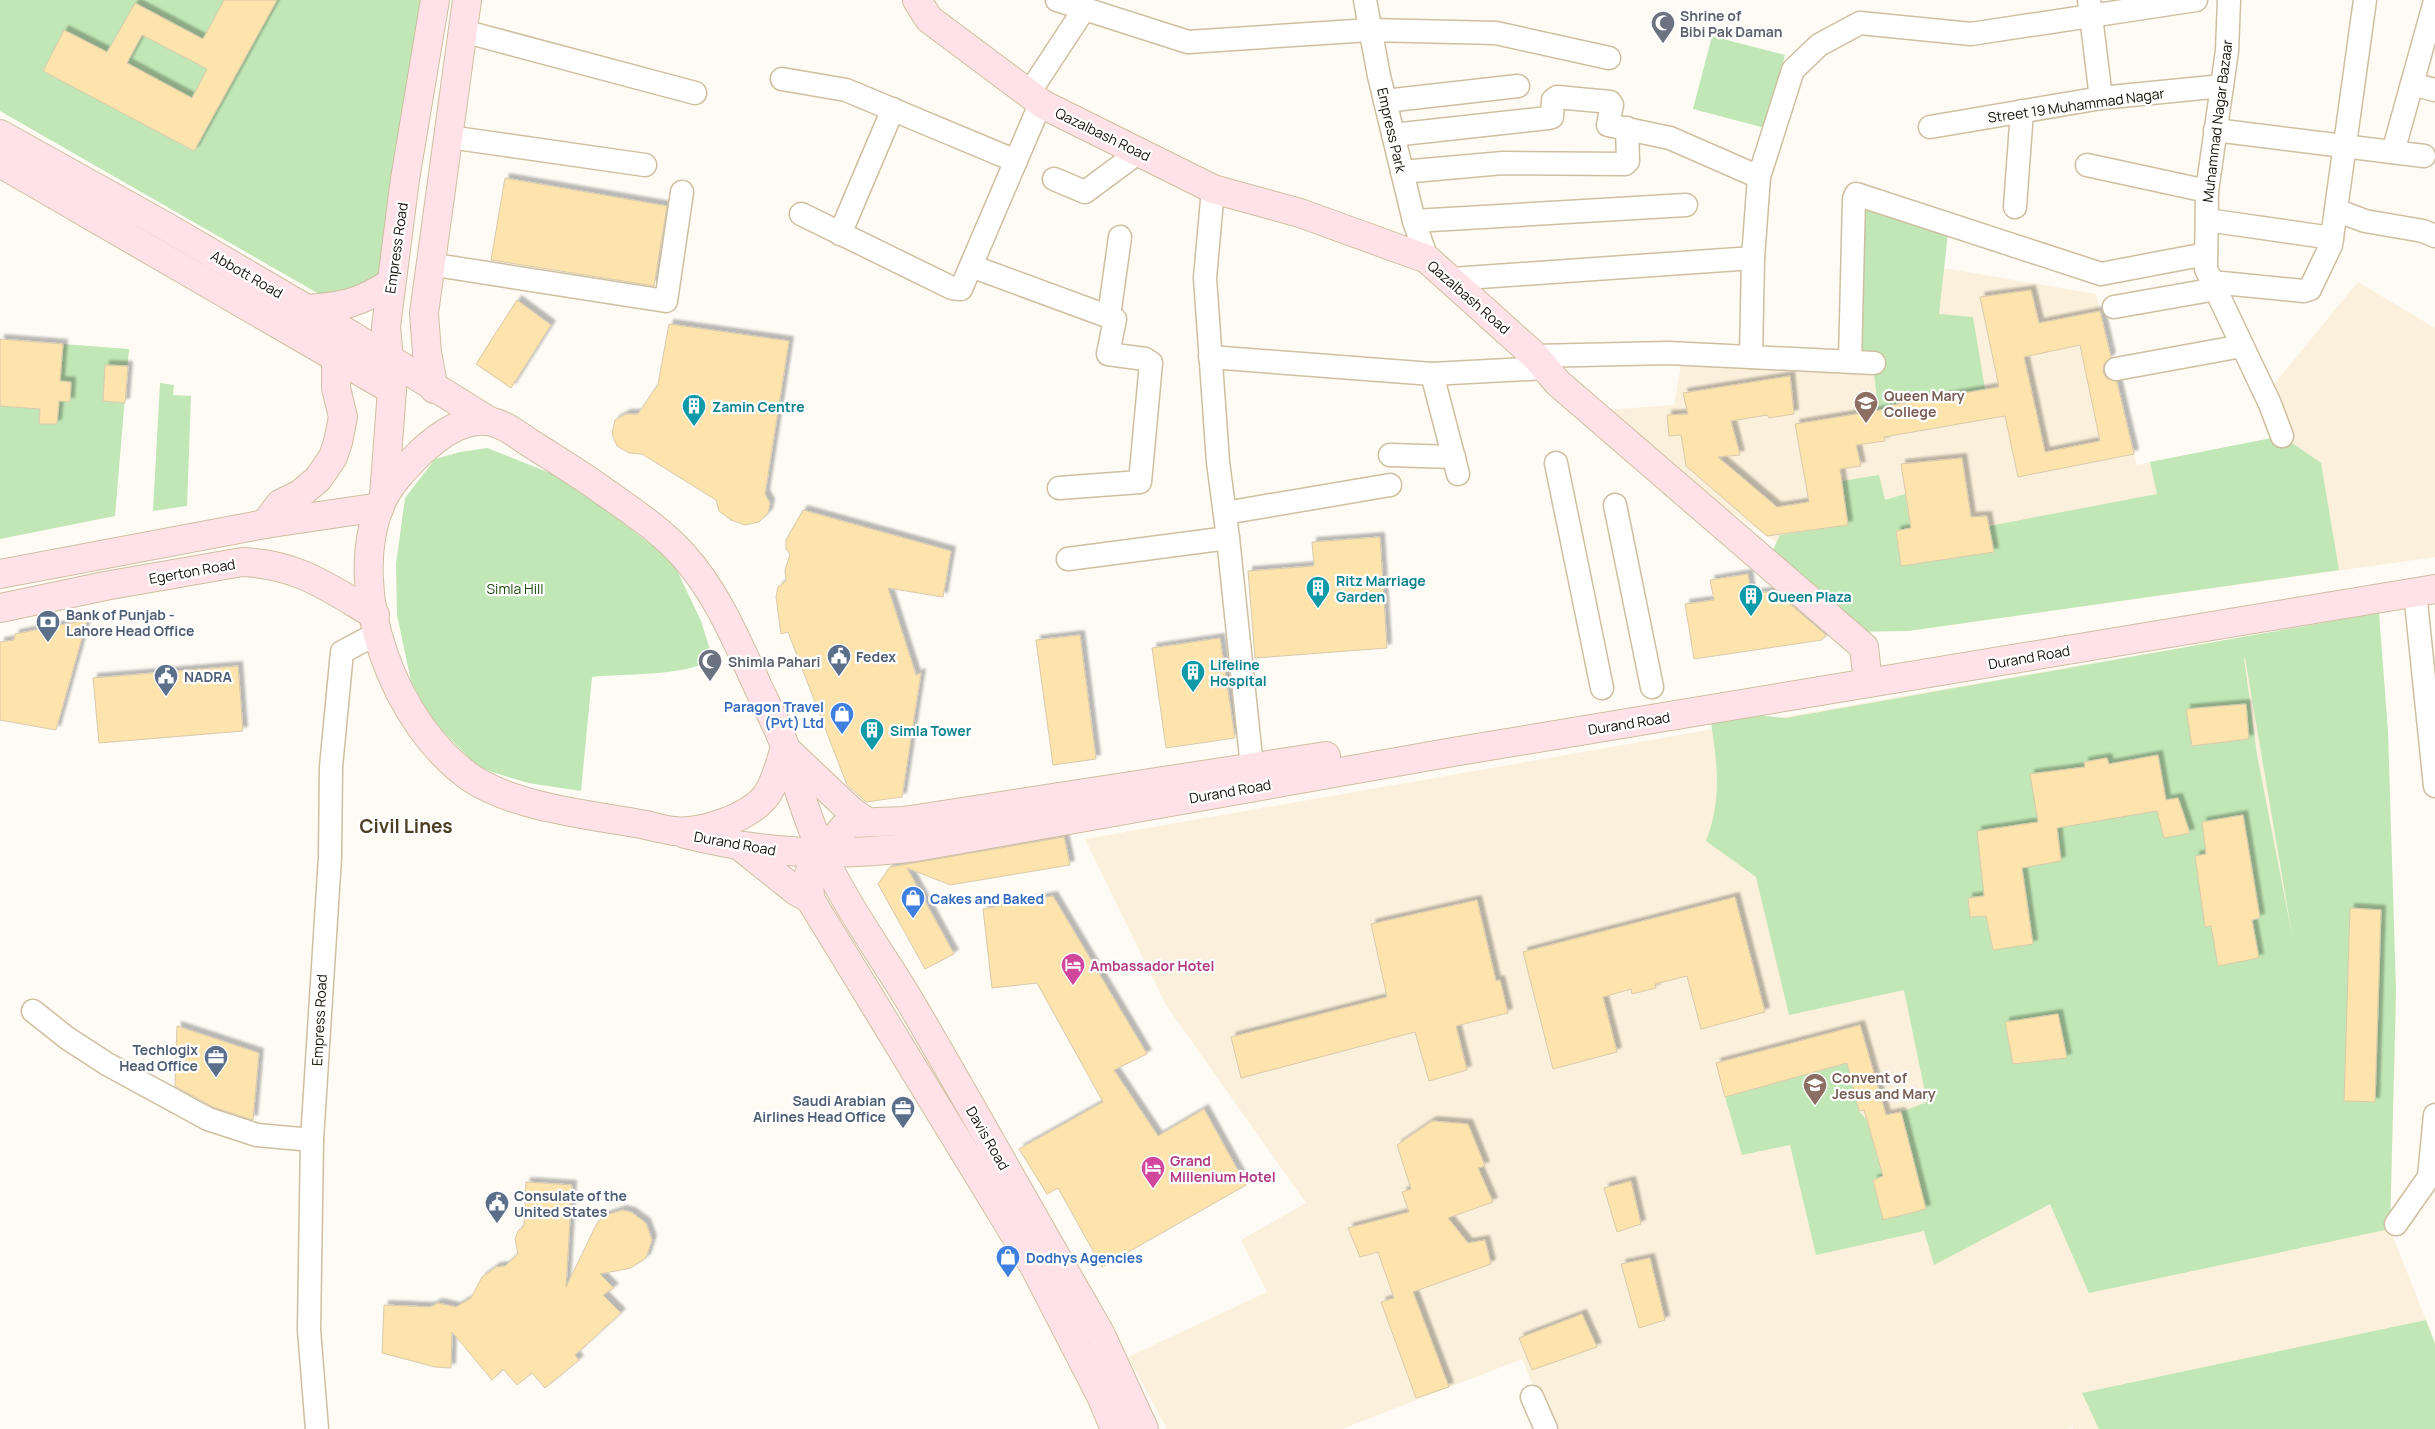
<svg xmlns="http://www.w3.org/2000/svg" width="2435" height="1429" font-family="Manrope,sans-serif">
  <defs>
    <filter id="shadow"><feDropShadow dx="4.5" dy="-4.5" stdDeviation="1" flood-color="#0004"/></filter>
  </defs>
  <rect width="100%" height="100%" fill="#fefbf5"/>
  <!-- education -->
  <g fill="#fbf0db">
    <polygon points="1943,268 2096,294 2137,465 2282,436 2265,395 2358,282 2435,328 2435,557 1908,631 1628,443 1591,411 1674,405 1683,354 1850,361"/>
    <polygon points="2379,613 2396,1008 2390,1229 2435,1343 2435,1429 2073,1429 2073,1427 2066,1429 1551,1429 1522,1359 1342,1429 1167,1429 1128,1357 1267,1292 1241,1240 1306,1203 1166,1005 1085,839"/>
  </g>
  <!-- green -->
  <g fill="#c0e7b5" fill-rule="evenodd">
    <polygon points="0,0 422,0 377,280 333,298 319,294 0,111"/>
    <polygon points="1712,36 1785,55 1765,128 1693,109"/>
    <polygon points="1854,199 1949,224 1939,314 1973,317 1985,389 1878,410 1873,363 1850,361"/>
    <polygon points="63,344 129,349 115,516 0,539 0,406 40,409 39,423 57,424 59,401 70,402 71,382 60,381"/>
    <polygon points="160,383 174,385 173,395 191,396 187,506 153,511"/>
    <polygon points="2282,436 2321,463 2339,570 1908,631 1844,632 1766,564 1780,535 1847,525 1842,481 1879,475 1885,500 1905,494 1911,528 1896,531 1901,566 1994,552 1989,526 2157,494 2150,462"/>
    <path d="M487 448 568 480 673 562 701 621 713 659C685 677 626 673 592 677L581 791 528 783 479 768 431 719 411 681 397 615 396 564 405 498 435 459 460 452Z"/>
    <path d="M2379 613 2388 731 2396 990 2390 1229 2089 1293 2050 1204 1934 1265 1924 1231 1816 1255 1790 1145 1742 1155 1725 1097 1847 1063 1859 1111 1867 1120 1883 1176 1873 1181 1884 1220 1925 1209 1901 1112 1927 1102 1904 990 1789 1015 1756 877 1706 841C1724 795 1716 756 1709 710L1786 718ZM2244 658H2245L2293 940 2257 755Z"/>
    <polygon points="2426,1320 2435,1344 2435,1429 2099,1429 2082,1393"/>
  </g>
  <!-- building -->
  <g fill="#fde3ac" stroke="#d9caac" fill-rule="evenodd" filter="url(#shadow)">
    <path d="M224 0H277L194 151 43 71 64 30 107 52 135 3 203 39ZM142 35 207 69 192 98 127 63Z"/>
    <polygon points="505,178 667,206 654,286 491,260"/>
    <path d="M2031 290 2039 323 2100 311 2111 357 2104 364 2103 372 2106 378 2117 382 2134 454 2018 477 2005 416 1884 437 1885 441 1856 445 1861 466 1840 469 1848 525 1767 536 1686 466 1681 435 1669 436 1667 415 1688 414 1683 393 1790 376 1794 414 1769 418 1767 415 1731 421 1740 455 1718 457 1777 507 1809 502 1795 424 1887 409V406L1999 387 1980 297ZM2080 345 2100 441 2045 452 2024 357Z"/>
    <polygon points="517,300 551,325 511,388 476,364"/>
    <polygon points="669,324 789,341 765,494 770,503 768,513 759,522 745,525 731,520 719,511 716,500 642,454 629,453 617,446 612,434 615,420 626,414 638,414 658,384"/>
    <polygon points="0,339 63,344 60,381 71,382 70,402 59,401 57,424 39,424 40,409 0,406"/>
    <polygon points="105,365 128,366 125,403 103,401"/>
    <polygon points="1962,458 1971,517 1987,516 1994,552 1901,566 1896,531 1911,528 1901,464"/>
    <polygon points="803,510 951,551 943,597 888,588 916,675 921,673 902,797 866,802 847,785 788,632 781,634 776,597 778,587 786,581 785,570 790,554 786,549 786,540"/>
    <polygon points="1380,537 1387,648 1255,658 1248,571 1314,566 1312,542"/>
    <polygon points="1748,574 1751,594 1775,591 1826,635 1822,640 1694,659 1685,604 1714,600 1710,580"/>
    <polygon points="87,620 56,730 0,720 0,642 14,640 15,634"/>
    <polygon points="1080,635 1096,759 1053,765 1036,640"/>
    <polygon points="1220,638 1235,738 1166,748 1152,648"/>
    <polygon points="238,666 243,731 99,743 93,678"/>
    <polygon points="2246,704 2249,739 2192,746 2186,709"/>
    <polygon points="2158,755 2166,800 2178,798 2190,833 2164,838 2157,811 2057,828 2061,861 2022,868 2033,944 1993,950 1986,916 1970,917 1968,898 1984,896 1977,831 2038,822 2030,774 2085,767 2084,762 2107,758 2109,764"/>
    <polygon points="2243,815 2260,918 2252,920 2259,958 2218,966 2211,926 2205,927 2195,856 2206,854 2202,822"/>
    <polygon points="1064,837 1070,865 950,885 907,868 954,954 925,969 878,884 890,867"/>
    <polygon points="1053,896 1147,1054 1114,1070 1158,1136 1204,1109 1246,1185 1102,1267 1058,1188 1047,1194 1019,1149 1103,1102 1037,983 992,988 983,909"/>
    <polygon points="1735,897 1765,1012 1701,1029 1687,976 1655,984 1656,988 1632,994 1631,989 1603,997 1617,1052 1553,1069 1523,952"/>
    <polygon points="1477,900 1496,981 1500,980 1508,1013 1456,1026 1467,1070 1429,1081 1415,1032 1241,1078 1231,1037 1387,997 1371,924"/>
    <polygon points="2350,908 2381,910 2375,1102 2344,1101"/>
    <polygon points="2058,1014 2067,1058 2013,1064 2005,1022"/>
    <polygon points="1860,1025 1886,1115 1901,1112 1926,1209 1883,1220 1873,1180 1883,1176 1864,1110 1859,1111 1847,1063 1725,1097 1716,1063"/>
    <polygon points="177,1026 259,1053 253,1120 213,1107 175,1086"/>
    <polygon points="1432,1121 1468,1124 1485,1166 1478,1168 1493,1202 1448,1218 1468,1243 1485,1240 1491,1264 1413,1292 1449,1387 1416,1398 1381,1302 1394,1298 1378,1252 1360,1257 1348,1228 1409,1212 1402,1192 1411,1189 1397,1145"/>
    <polygon points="1631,1181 1641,1224 1617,1232 1604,1188"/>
    <polygon points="526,1182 572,1185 566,1287 597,1223 604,1216 622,1210 631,1212 646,1223 652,1240 646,1258 631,1268 600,1274 614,1288 603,1295 621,1313 575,1355 579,1360 545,1388 532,1373 517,1385 503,1369 492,1380 452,1332 451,1368 435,1367 382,1353 384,1305 430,1307 438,1303 456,1307 471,1298 482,1277 496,1267 505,1266 518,1254 515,1239 518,1231 524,1226"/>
    <polygon points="1650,1258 1665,1320 1639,1328 1621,1264"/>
    <polygon points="1582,1314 1597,1347 1532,1370 1519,1338"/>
  </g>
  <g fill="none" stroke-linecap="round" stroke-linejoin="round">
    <defs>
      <g id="street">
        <polyline points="1057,0 1188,42 1370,30 1496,33 1609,58"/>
        <polyline points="1365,0 1379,76 1414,221 1427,259"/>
        <polyline points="2089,0 2101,98"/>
        <polyline points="2229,0 2227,51 2207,191 2206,269 2270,404 2282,436"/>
        <polyline points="463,31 695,93"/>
        <polyline points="782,79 846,90 1016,161"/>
        <polyline points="2412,84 2435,90"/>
        <polyline points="1029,93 1081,14"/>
        <polyline points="1385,101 1518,86"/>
        <polyline points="1930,127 2101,98 2222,86"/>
        <polyline points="2215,130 2424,156"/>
        <polyline points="1393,135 1548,118 1552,117 1553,100 1557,97 1610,102 1612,105 1608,125 1670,138 1759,177"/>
        <polyline points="449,137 645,165"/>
        <polyline points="2393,152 2435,1"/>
        <polyline points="2087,165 2207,191"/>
        <polyline points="1402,172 1503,163 1625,164 1628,161 1627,128"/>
        <polyline points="1054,179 1085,192 1139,152"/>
        <polyline points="1213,189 1205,278 1218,462 1228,538 1252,767"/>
        <polyline points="2015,207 2022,111"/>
        <polyline points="2336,210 2365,221 2423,231 2435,236"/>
        <polyline points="801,214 952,288 961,289 1041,102"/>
        <polyline points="2207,220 2332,238"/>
        <polyline points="1414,221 1686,205"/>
        <polyline points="840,234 893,109"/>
        <polyline points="429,264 666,301 682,192"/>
        <polyline points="971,266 1115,319 1108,354 1145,359 1151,363 1140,482 1059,488"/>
        <polyline points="1452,279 1753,258"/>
        <polyline points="2212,282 2304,291 2310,289 2331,245 2365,0"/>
        <polyline points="2114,307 2216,289"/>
        <polyline points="1109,316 1120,237"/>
        <polyline points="1535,356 1668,353 1874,363"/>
        <polyline points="1210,357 1432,374 1545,368"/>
        <polyline points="1751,357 1753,258 1759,177 1793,70 1819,45 1860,23 1971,34 2196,0"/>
        <polyline points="1850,361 1854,199 1856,194 2101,274 2206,254"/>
        <polyline points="2116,369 2242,346"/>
        <polyline points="1432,374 1458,474"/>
        <polyline points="1390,455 1454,457"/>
        <polyline points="1556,463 1602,688"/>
        <polyline points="1615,505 1652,687"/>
        <polyline points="1225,513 1390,485"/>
        <polyline points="1068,559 1228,538"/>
        <polyline points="2415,592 2435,786"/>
        <polyline points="33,1011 67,1038 107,1064 208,1119 257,1135 312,1140"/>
        <polyline points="2396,1224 2429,1177 2435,1115"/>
        <polyline points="1532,1397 1546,1429"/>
        <polyline points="317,1429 309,1330 312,1140 330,857 331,767 342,652 378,633"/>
      </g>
      <g id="secondary">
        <polyline points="917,0 929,19 1044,105 1213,189 1300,213 1427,259 1535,356 1558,383 1864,647 1866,665"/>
        <polyline points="0,134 165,226 351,335 489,421"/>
        <polyline points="0,163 392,390"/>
        <path d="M307 309C345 306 359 303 391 283"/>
        <polyline points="434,389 427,353 424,313 467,0"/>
        <polyline points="384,496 392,390 386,327 405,179 435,0"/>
        <polyline points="265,524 280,504 300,494 318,479 333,457 338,442 343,417 336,388 336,357"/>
        <polyline points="0,574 265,524 380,507"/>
        <path d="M0 608 105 586 242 562C298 564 329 588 375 615"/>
        <path d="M785 748C780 763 776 780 768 793 752 817 702 834 674 831 665 830 655 827 646 825 593 815 516 808 471 778 395 725 345 593 380 505 389 484 405 468 421 452 438 436 463 418 488 421 507 424 522 439 538 448 560 462 581 475 602 490 630 510 661 530 684 556 718 594 738 644 759 689 767 706 776 723 783 741 798 786 811 833 833 876 855 918 883 957 908 998 968 1100 1025 1203 1084 1305L1101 1335 1144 1429"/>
        <polyline points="790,753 849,809 865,821"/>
        <path d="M685 834C765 854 834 857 916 847L1453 752 2435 589"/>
        <polyline points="741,847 796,891 810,899 1034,1266 1102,1398 1115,1429"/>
        <polyline points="810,899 809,874 811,869 843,828 852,823 904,821 1326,756"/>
      </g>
    </defs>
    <!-- street casing -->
    <use href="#street" stroke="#cebfa0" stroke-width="25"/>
    <!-- secondary casing -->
    <use href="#secondary" stroke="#cebfa0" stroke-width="30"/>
    <!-- street -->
    <use href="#street" stroke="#fff" stroke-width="22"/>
    <!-- secondary -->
    <use href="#secondary" stroke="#fee2e7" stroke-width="28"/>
  </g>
  <!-- icons -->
  <defs>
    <symbol id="mosque-pin" viewBox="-11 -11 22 30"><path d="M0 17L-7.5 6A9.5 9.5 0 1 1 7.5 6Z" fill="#6b7280" stroke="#fff"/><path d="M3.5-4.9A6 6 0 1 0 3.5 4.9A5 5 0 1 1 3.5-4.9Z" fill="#fff"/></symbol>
    <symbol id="university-pin" viewBox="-11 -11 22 30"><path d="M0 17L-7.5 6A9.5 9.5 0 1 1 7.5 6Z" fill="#8d6e63" stroke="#fff"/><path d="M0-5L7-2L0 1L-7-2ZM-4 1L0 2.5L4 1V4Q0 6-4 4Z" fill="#fff"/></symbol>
    <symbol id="building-pin" viewBox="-11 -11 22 30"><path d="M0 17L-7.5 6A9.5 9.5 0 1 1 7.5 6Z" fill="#0f9aa8" stroke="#fff"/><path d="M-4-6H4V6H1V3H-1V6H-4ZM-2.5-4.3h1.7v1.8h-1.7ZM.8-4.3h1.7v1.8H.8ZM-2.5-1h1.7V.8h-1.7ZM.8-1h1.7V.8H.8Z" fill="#fff"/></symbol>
    <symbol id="bank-pin" viewBox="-11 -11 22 30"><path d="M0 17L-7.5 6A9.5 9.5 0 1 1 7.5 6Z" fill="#5c6f8a" stroke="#fff"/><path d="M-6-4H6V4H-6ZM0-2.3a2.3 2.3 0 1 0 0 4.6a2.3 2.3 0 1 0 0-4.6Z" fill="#fff"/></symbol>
    <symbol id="civic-pin" viewBox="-11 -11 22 30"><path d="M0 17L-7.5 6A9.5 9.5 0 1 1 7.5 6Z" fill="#5c6f8a" stroke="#fff"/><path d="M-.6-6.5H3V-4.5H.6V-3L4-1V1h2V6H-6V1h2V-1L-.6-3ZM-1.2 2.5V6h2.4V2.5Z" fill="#fff"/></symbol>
    <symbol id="shop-pin" viewBox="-11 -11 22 30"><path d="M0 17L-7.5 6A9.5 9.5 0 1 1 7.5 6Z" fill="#3f7fe0" stroke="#fff"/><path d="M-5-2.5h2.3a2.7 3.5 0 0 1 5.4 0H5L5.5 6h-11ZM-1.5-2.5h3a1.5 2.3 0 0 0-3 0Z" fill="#fff"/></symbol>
    <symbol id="hotel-pin" viewBox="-11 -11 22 30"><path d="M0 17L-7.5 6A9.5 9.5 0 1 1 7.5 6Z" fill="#d1479c" stroke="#fff"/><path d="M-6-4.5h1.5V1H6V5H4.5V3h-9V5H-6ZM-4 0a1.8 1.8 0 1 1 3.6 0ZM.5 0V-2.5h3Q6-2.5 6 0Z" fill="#fff"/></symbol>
    <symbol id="office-pin" viewBox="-11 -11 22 30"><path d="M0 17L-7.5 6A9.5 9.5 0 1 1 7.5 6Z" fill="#5c6f8a" stroke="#fff"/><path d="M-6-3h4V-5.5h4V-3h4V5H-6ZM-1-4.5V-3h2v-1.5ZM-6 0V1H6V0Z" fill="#fff"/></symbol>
    <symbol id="school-pin" viewBox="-11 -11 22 30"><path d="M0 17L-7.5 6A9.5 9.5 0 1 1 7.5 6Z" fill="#8d6e63" stroke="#fff"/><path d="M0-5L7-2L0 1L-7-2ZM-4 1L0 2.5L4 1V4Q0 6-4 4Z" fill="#fff"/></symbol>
  </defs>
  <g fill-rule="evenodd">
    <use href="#mosque-pin" x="1649" y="9" width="28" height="38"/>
    <use href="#university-pin" x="1852" y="389" width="28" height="38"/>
    <use href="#building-pin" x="680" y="392" width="28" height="38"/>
    <use href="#building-pin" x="1304" y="574" width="28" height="38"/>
    <use href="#building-pin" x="1737" y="582" width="28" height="38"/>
    <use href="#bank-pin" x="34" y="608" width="28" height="38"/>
    <use href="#civic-pin" x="825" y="642" width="28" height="38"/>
    <use href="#mosque-pin" x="696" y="647" width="28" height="38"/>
    <use href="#building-pin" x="1179" y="658" width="28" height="38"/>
    <use href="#civic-pin" x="152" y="662" width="28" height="38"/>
    <use href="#shop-pin" x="828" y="700" width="28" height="38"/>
    <use href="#building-pin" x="858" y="716" width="28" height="38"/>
    <use href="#shop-pin" x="899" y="884" width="28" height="38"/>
    <use href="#hotel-pin" x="1059" y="951" width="28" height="38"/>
    <use href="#office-pin" x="202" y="1043" width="28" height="38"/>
    <use href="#school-pin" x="1801" y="1071" width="28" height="38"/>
    <use href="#office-pin" x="889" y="1094" width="28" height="38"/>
    <use href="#hotel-pin" x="1139" y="1154" width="28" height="38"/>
    <use href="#civic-pin" x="483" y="1189" width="28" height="38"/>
    <use href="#shop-pin" x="994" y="1243" width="28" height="38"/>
  </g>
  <g text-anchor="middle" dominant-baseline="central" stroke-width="4.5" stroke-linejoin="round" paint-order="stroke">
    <!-- worship labels -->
    <g font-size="14" font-weight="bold" fill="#5b616d" stroke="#fff" text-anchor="start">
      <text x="1680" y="15">Shrine of<tspan x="1680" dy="16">Bibi Pak Daman</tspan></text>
      <text x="728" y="661">Shimla Pahari</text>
    </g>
    <!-- street labels -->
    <g font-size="14" fill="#140e05" stroke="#fff">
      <text transform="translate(2076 105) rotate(-8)">Street 19 Muhammad Nagar</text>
      <text transform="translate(2217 121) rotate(-83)">Muhammad Nagar Bazaar</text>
      <text transform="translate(1392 130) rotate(77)">Empress Park</text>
      <text transform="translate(1103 134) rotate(26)">Qazalbash Road</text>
      <text transform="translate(396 248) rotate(-82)">Empress Road</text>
      <text transform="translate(247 274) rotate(30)">Abbott Road</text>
      <text transform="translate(1469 297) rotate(41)">Qazalbash Road</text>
      <text transform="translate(192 571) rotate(-10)">Egerton Road</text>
      <text transform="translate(2029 657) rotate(-10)">Durand Road</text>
      <text transform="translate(1629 723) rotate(-9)">Durand Road</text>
      <text transform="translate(1230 791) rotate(-10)">Durand Road</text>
      <text transform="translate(735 843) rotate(10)">Durand Road</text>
      <text transform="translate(319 1020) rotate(-87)">Empress Road</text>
      <text transform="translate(988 1138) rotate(60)">Davis Road</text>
    </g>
    <!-- education labels -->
    <g font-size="14" font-weight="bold" fill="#785e54" stroke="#fff" text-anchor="start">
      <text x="1884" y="395">Queen Mary<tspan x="1884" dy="16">College</tspan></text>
      <text x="1832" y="1077">Convent of<tspan x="1832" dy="16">Jesus and Mary</tspan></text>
    </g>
    <!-- culture labels -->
    <g font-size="14" font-weight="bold" fill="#0d838f" stroke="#fff" text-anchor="start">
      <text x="712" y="406">Zamin Centre</text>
      <text x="1336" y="580">Ritz Marriage<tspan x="1336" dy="16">Garden</tspan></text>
      <text x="1768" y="596">Queen Plaza</text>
      <text x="1210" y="664">Lifeline<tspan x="1210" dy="16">Hospital</tspan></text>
      <text x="890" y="730">Simla Tower</text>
    </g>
    <!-- park labels -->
    <g font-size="14" fill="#1e490e" stroke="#fff">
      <text x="515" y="588">Simla Hill</text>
    </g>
    <!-- service labels -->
    <g font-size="14" font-weight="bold" fill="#4e5e75" stroke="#fff" text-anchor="start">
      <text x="66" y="614">Bank of Punjab -<tspan x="66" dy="16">Lahore Head Office</tspan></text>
      <text x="856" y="656">Fedex</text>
      <text x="184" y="676">NADRA</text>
      <text x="198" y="1049" text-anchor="end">Techlogix<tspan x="198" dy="16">Head Office</tspan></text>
      <text x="886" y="1100" text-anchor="end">Saudi Arabian<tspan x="886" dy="16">Airlines Head Office</tspan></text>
      <text x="514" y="1195">Consulate of the<tspan x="514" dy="16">United States</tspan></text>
    </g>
    <!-- shop labels -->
    <g font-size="14" font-weight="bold" fill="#366cbe" stroke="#fff" text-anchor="start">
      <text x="824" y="706" text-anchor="end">Paragon Travel<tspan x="824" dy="16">(Pvt) Ltd</tspan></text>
      <text x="930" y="898">Cakes and Baked</text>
      <text x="1026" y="1257">Dodhys Agencies</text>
    </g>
    <!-- hotel labels -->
    <g font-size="14" font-weight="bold" fill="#b23c85" stroke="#fff" text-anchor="start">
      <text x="1090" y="965">Ambassador Hotel</text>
      <text x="1170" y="1160">Grand<tspan x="1170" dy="16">Millenium Hotel</tspan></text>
    </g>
    <!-- district labels -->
    <g font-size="19" font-weight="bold" fill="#4b3e24" stroke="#fff">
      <text x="406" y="826">Civil Lines</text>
    </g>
  </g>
</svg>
